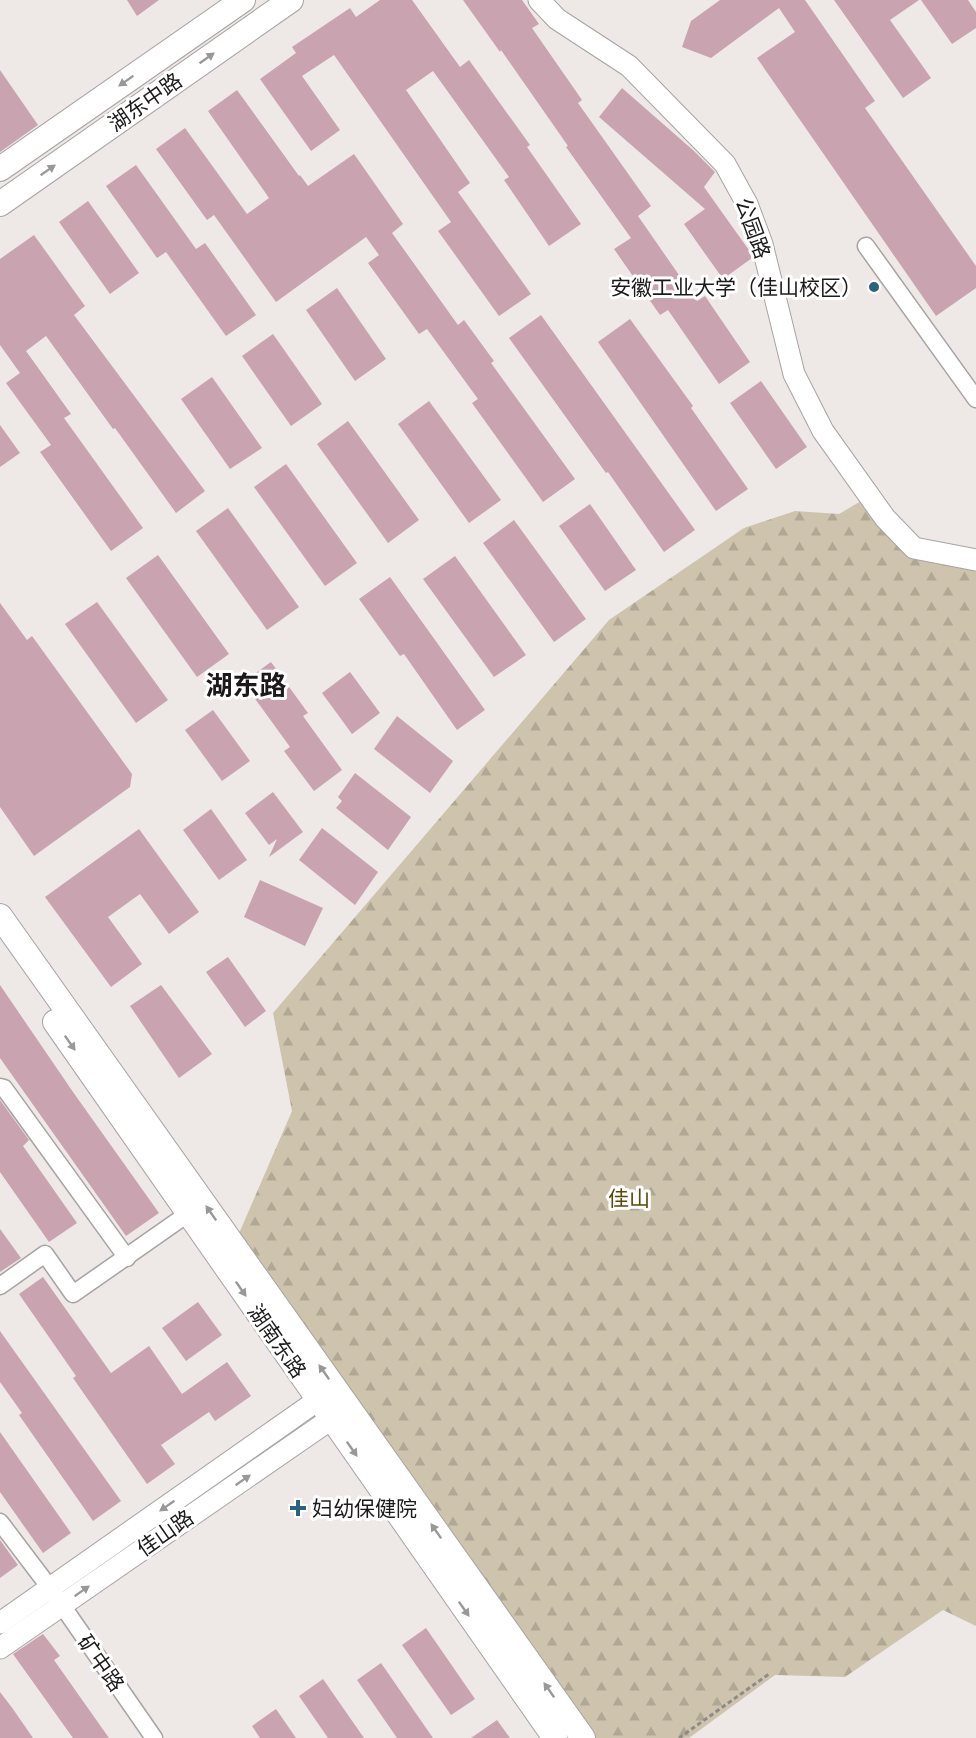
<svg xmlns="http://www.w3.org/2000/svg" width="976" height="1738" font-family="Poppins,'Noto Sans SC',sans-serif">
  <defs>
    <pattern id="forest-firs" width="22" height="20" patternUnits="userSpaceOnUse" patternTransform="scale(1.5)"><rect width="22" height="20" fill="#cec3ad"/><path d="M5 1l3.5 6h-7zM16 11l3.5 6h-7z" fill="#b0a794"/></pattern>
  </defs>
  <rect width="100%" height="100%" fill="#eee8e7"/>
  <!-- forest -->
  <polygon fill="url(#forest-firs)" points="868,497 914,550 976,562 976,1626 943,1610 845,1677 775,1675 689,1738 585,1738 234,1245 292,1111 273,1013 609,620 744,528 795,511 839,514"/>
  <!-- building -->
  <g fill="#caa3b1">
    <polygon points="127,0 159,0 137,16"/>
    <polygon points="380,0 412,0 460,67 469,60 530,145 527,147 581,224 549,246 504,180 509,177 433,71 406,90 470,183 458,192 531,294 499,316 438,231 451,222 334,55 302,76 340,130 311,151 260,79 296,53 292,47 350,8 356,17"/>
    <polygon points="463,0 522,0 539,24 532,28 582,100 578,103 651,206 638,216 697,301 705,296 750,362 719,384 668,310 660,315 614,249 631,238 566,147 568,146 501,50 500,52"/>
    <polygon points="720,0 805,0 875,101 865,108 976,266 976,288 936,316 757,58 795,32 779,8 711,58 682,47 691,21"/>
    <polygon points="834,0 919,0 890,20 931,78 903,98"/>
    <polygon points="921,0 968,0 976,12 976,28 952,44"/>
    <polygon points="0,70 38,125 0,152"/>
    <polygon points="622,88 694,151 715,172 704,187 751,253 752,258 723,279 684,224 705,209 599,117"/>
    <polygon points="237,90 299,176 300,175 308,186 354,154 403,224 392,233 458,325 464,320 494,361 491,363 575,479 543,502 472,403 478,399 427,329 419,334 368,263 379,255 366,237 276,302 214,215 207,220 156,149 185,128 247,214 269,198 208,111"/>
    <polygon points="136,165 196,249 205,243 256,315 226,336 166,252 157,258 106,186"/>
    <polygon points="88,201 139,273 110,294 59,222"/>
    <polygon points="34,235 85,306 74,315 205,491 176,513 115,428 113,429 46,336 26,351 71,414 64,418 143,528 111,551 40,452 51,445 6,383 20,373 0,345 0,259"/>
    <polygon points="337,288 386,359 355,381 306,310"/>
    <polygon points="541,315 695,530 664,552 608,472 606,473 509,338"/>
    <polygon points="630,319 693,406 691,408 748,489 716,511 598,342"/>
    <polygon points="273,334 322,404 291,426 242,356"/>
    <polygon points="212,377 262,448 230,469 181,399"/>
    <polygon points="761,381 807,447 776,469 730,403"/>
    <polygon points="429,401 501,500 469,523 398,424"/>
    <polygon points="348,421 419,520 388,543 317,444"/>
    <polygon points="0,425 20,453 0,467"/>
    <polygon points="286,464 357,563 325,586 254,487"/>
    <polygon points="590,504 636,570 605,591 559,526"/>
    <polygon points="228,508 299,607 267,630 196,531"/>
    <polygon points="514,520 586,619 554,642 483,543"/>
    <polygon points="158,555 229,654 197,677 126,578"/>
    <polygon points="455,556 526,655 494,677 423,579"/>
    <polygon points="390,577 485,710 457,730 404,654 400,656 359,599"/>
    <polygon points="97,602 168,700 136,723 65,624"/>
    <polygon points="0,603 27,640 32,636 132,774 130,787 34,856 0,807"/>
    <polygon points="271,662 308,713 303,716 342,770 314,791 284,751 290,747 243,682"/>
    <polygon points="350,672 380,713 352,734 322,693"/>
    <polygon points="213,710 250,761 222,781 185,730"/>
    <polygon points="397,716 453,761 430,793 374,749"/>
    <polygon points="355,773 411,817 388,850 336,808 342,801 338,797"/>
    <polygon points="273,792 303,832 269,857 277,839 269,845 245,813"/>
    <polygon points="211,809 247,860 219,880 183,830"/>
    <polygon points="322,828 378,872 355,905 299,860"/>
    <polygon points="139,829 199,912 169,934 140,894 108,917 142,964 111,987 45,897"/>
    <polygon points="260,880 323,908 305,946 244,917"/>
    <polygon points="228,957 266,1011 245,1027 206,972"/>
    <polygon points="0,985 73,1092 159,1213 126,1236 0,1058"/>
    <polygon points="161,985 212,1054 179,1078 130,1006"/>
    <polygon points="0,1100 29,1140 23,1146 77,1223 49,1242 0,1172"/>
    <polygon points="0,1229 21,1258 0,1272"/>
    <polygon points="43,1277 111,1373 149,1346 182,1394 227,1362 251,1396 215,1421 209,1412 161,1445 175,1464 147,1484 73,1378 76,1376 19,1294"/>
    <polygon points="198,1302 222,1335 186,1361 162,1328"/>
    <polygon points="0,1331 121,1501 93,1521 19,1415 22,1413 0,1382"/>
    <polygon points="0,1432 71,1533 43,1553 0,1492"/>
    <polygon points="0,1540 18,1565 0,1578"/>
    <polygon points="426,1628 475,1699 451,1715 402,1645"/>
    <polygon points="43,1634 60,1656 54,1660 109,1738 73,1738 13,1654"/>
    <polygon points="381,1663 433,1738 397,1738 357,1680"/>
    <polygon points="323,1679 364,1738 328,1738 299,1696"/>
    <polygon points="0,1692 13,1709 33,1738 0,1738"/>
    <polygon points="276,1709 296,1738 260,1738 252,1726"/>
    <polygon points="497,1720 510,1738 471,1738"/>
  </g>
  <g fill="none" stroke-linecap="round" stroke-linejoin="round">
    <defs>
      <g id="minor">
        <polyline points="866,246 976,399"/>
        <polyline points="0,1087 4,1088 127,1258"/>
        <polyline points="0,1286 45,1254 73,1294 189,1213"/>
        <polyline points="0,1522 50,1588 154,1738"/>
      </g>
      <g id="tertiary">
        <polyline points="539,0 557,19 629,66 725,164 747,204 762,244 794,374 823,431 885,518 914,548 976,560"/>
        <polyline points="0,1623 318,1400"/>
        <polyline points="0,1648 331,1419"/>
      </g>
      <g id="secondary">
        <polyline points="0,169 243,0"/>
        <polyline points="0,204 291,0"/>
        <polyline points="0,916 583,1738"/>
        <polyline points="55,1022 555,1738"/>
      </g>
    </defs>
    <!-- minor casing -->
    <use href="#minor" stroke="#a8a3a2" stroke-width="19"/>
    <!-- tertiary casing -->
    <use href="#tertiary" stroke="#a8a3a2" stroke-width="23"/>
    <!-- secondary casing -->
    <use href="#secondary" stroke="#a8a3a2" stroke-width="26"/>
    <!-- path -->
    <polyline stroke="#8e8a89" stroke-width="3" stroke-dasharray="4.5 3" stroke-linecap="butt" points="679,1738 769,1674"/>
    <!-- minor -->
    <use href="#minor" stroke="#fff" stroke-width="16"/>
    <!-- tertiary -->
    <use href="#tertiary" stroke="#fff" stroke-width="21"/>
    <!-- secondary -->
    <use href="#secondary" stroke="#fff" stroke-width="24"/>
  </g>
  <!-- one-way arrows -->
  <defs><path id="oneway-solid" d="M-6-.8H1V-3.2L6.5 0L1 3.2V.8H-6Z" transform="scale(1.5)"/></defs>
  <g fill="#989898">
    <use href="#oneway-solid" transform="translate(207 58) rotate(-35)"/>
    <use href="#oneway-solid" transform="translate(126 81) rotate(145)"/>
    <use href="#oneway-solid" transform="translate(48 170) rotate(-35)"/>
    <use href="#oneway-solid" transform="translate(70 1043) rotate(55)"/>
    <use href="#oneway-solid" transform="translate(211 1213) rotate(-125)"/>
    <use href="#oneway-solid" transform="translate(241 1289) rotate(55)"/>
    <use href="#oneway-solid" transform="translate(324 1372) rotate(-125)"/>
    <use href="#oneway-solid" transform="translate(352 1449) rotate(55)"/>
    <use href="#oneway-solid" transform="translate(243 1480) rotate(-35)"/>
    <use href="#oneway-solid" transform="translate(167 1506) rotate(145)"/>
    <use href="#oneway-solid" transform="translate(436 1531) rotate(-125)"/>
    <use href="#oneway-solid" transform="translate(82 1591) rotate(-35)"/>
    <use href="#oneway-solid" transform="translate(464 1609) rotate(55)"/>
    <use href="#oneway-solid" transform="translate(549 1690) rotate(-125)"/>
  </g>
  <!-- markers -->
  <g fill="#2c617d" stroke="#fff" stroke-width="2">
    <circle cx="874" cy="287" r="6"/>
    <path d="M295 1499h6v6h6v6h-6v6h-6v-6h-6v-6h6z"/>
  </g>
  <g text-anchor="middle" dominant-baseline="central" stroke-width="6" stroke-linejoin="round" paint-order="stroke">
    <!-- street labels -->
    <g font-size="21" fill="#1b1919" stroke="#fff">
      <text transform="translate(145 102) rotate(-35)">湖东中路</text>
      <text transform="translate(753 228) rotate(70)">公园路</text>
      <text transform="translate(277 1341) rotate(55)">湖南东路</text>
      <text transform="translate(165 1533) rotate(-35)">佳山路</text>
      <text transform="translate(101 1663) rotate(55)">矿中路</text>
    </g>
    <!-- poi labels -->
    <g font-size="21" fill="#1b1919" stroke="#fff" text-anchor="end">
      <text x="862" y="287">安徽工业大学（佳山校区）</text>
      <text x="312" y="1508" text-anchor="start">妇幼保健院</text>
    </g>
    <!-- park labels -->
    <g font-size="21" fill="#5c4609" stroke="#fff">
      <text x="629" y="1198">佳山</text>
    </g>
    <!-- district labels -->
    <g font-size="27" font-weight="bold" fill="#1b1919" stroke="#fff">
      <text x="246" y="685">湖东路</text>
    </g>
  </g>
</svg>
